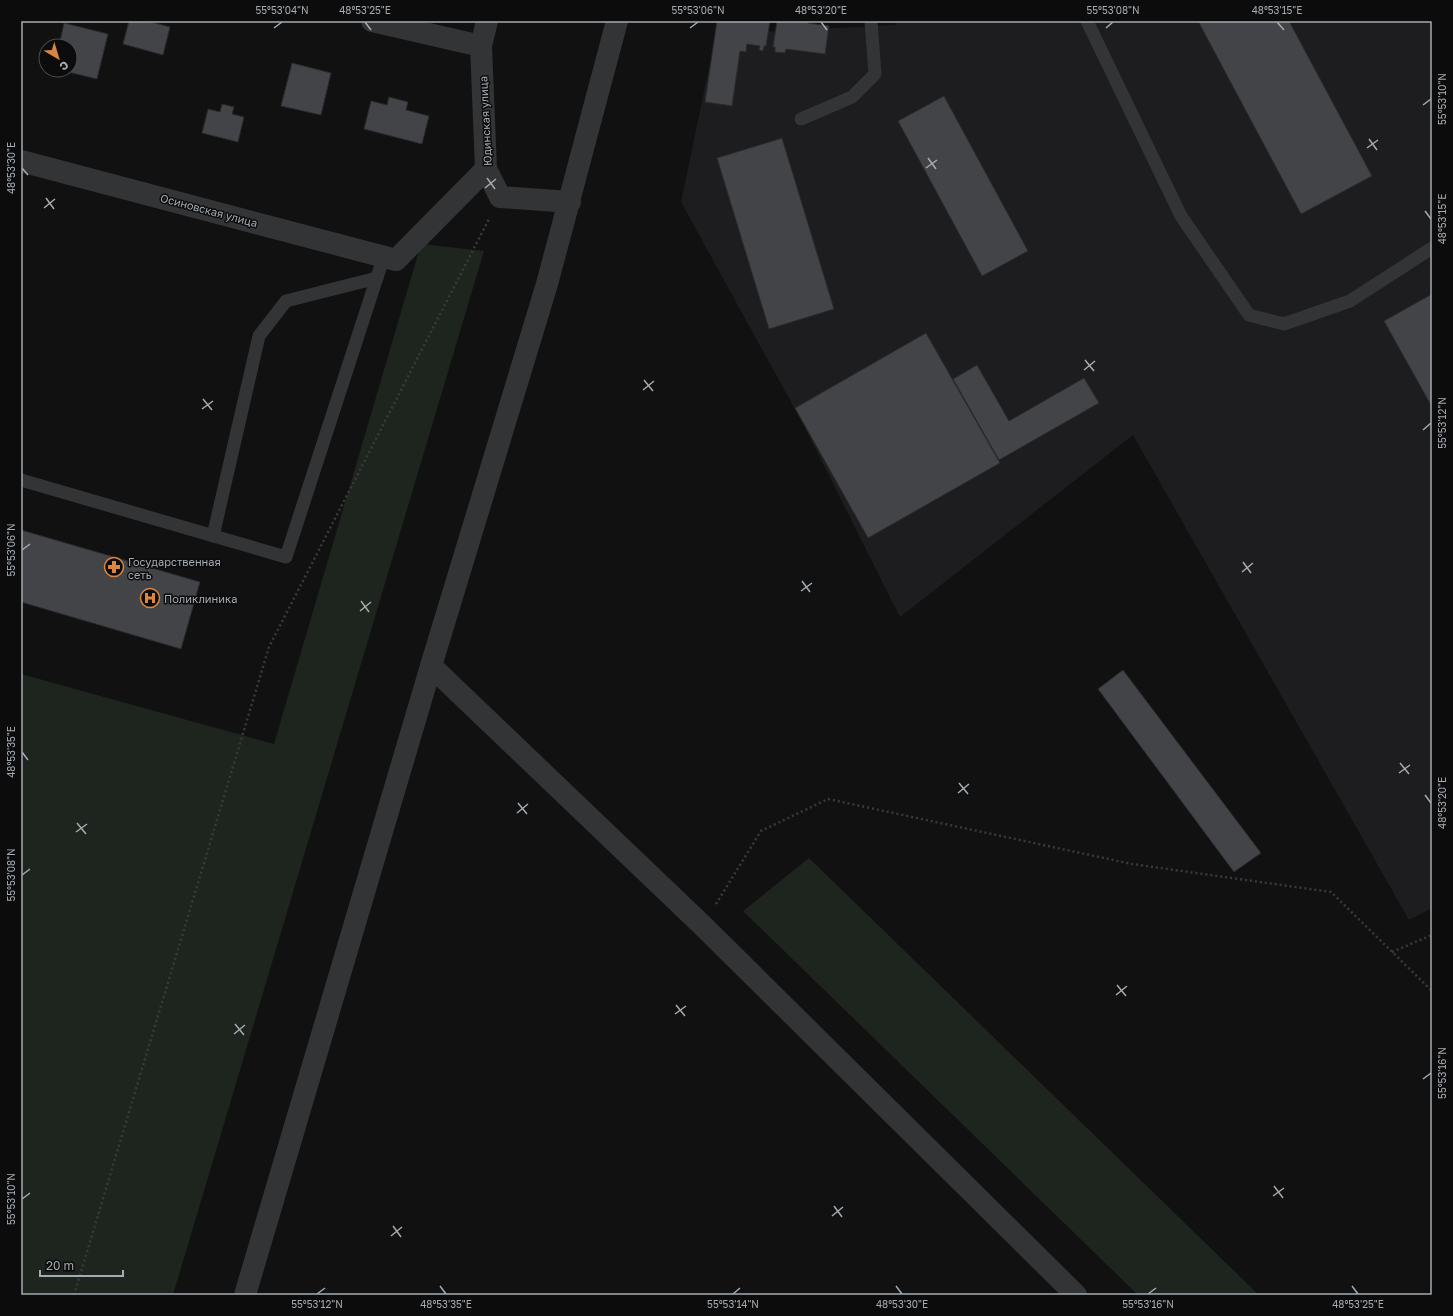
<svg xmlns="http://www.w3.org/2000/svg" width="1453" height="1316" font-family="'Golos Text',sans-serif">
  <rect width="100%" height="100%" fill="#111112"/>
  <!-- built -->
  <polygon fill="#1d1d1f" points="894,21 1432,21 1432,908 1409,920 1133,435 900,617 802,422 681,202 716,34 896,25"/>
  <!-- green -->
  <g fill="#1e241e">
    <polygon points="421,244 484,251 173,1295 21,1295 21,674 274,744"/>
    <polygon points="809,858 1259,1295 1138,1295 743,911"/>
  </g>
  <!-- building -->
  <g fill="#434447" stroke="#2b2b2e">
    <polygon points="129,21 147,21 170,27 163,55 123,44"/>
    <polygon points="717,21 770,21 766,46 764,46 763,51 759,50 760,46 747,44 746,52 740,51 732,106 705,102"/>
    <polygon points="777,21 798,22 798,21 808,21 808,23 829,26 825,54 786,49 785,53 775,52 775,47 773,47"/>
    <polygon points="1198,21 1289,21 1372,176 1301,214"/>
    <polygon points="64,23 108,34 97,79 60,70 70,70 70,46 59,46"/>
    <polygon points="292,63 331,73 321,115 281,106"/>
    <polygon points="944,96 1028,251 982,276 898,121"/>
    <polygon points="389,97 408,102 406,110 429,116 422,144 364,129 371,101 387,105"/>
    <polygon points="222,104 234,107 232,114 244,117 238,142 202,133 208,109 220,112"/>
    <polygon points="782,138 834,309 769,329 717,158"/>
    <polygon points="1432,294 1432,407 1384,321"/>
    <polygon points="926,333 1000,463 868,538 795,408"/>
    <polygon points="977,365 1009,421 1084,378 1099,403 999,460 953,379"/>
    <polygon points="21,530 200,582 181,649 21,602"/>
    <polygon points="1123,670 1261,853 1234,872 1098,689"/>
  </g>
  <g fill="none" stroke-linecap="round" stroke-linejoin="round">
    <!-- path -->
    <g stroke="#383b3d" stroke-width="2.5" stroke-dasharray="2 3" stroke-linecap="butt">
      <polyline points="716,904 761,831 828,799 1132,864 1331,892 1432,991"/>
      <polyline points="1392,952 1432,935"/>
      <polyline points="74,1295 269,647 489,219"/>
    </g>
    <!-- service -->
    <g stroke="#323436" stroke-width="13">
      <polyline points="1087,21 1181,216 1249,315 1284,324 1350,301 1432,248"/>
      <polyline points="801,119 852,97 875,74 871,21"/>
      <polyline points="21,480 286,557 384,256"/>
      <polyline points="213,536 259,336 286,301 377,278"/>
    </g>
    <!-- minor -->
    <g stroke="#323436" stroke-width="22">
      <polyline points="372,21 481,46"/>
      <polyline points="487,21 481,46 486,169 500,197 570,202"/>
      <polyline points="21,161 396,260 486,169"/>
      <polyline points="245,1295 431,666"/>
    </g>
    <!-- tertiary -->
    <polyline stroke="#323436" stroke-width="22" points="617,21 547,284 431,666 702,925 1076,1295"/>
  </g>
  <!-- ticks -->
  <path fill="none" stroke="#a4abb1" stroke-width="1.5" d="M365 22 371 30M821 22 827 30M1277 22 1284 30M274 28 282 22M690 28 698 22M1106 28 1113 22M1423 105 1431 99M1369 139 1377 150M1367 148 1378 140M928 158 936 169M22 168 28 175M926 168 937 160M487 178 495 189M485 188 496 179M46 198 54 209M44 208 55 199M1425 211 1431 219M1085 360 1094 371M1084 370 1095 361M644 380 653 391M643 390 654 381M203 399 212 410M202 409 213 401M1423 430 1431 423M22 550 30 544M1243 562 1251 573M1242 572 1253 563M802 581 810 592M801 591 812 583M361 601 369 612M360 611 371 602M22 752 28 760M1400 763 1409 774M1399 773 1410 765M959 783 968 794M958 793 969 784M1425 795 1431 803M518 803 527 814M517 813 528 804M77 823 86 834M76 832 87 824M22 875 30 869M1117 985 1126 996M1116 995 1127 986M676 1005 685 1016M675 1014 686 1006M235 1024 244 1035M234 1034 245 1025M1423 1079 1431 1073M1274 1186 1283 1198M1273 1196 1284 1188M22 1199 30 1193M834 1206 842 1217M832 1216 843 1207M393 1226 401 1237M391 1236 402 1227M440 1286 446 1294M896 1286 902 1294M1352 1286 1358 1294M317 1294 325 1288M733 1294 740 1288M1148 1294 1156 1288"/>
  <!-- icons -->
  <defs>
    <symbol id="pharmacy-ring" viewBox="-11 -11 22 22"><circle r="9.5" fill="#0c0c0d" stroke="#da8540" stroke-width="1.5"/><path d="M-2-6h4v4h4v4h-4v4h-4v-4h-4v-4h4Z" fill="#da8540"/></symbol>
    <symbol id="hospital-ring" viewBox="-11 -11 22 22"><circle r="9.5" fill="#0c0c0d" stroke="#da8540" stroke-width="1.5"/><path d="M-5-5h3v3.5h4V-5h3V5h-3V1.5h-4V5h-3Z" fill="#da8540"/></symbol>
  </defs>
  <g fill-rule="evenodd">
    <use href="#pharmacy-ring" x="103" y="556" width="22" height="22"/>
    <use href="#hospital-ring" x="139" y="587" width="22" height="22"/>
  </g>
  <g text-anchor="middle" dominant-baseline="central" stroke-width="3" stroke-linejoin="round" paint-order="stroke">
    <!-- street labels -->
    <g font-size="11" fill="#a4abb1" stroke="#0c0c0d">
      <text transform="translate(485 121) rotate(-93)">Юдинская улица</text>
      <text transform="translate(209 210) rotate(15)">Осиновская улица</text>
    </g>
    <!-- poi labels -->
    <g font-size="11" fill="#a4abb1" stroke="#0c0c0d" text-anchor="start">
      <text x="128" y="561">Государственная<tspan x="128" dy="13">сеть</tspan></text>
      <text x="164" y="598">Поликлиника</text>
    </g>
  </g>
  <!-- border -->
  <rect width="1453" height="1316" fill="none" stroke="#0c0c0d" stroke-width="44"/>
  <!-- north arrow -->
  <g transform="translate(58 58) rotate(142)"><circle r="19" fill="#0c0c0d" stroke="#494c4f"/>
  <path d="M0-3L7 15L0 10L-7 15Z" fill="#da8540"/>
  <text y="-6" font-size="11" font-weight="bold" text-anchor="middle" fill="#a4abb1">С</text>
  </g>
  <!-- scale -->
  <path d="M40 1270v6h83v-6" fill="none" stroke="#a4abb1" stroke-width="2"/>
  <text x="46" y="1270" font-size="12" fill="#a4abb1" stroke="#0c0c0d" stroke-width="3" paint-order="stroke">20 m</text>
  <rect x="22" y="22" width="1409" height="1272" fill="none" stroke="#a4abb1" stroke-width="1.5"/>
  <g font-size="10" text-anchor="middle" fill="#a4abb1">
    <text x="282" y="14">55°53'04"N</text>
    <text x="365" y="14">48°53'25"E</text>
    <text x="698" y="14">55°53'06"N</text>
    <text x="821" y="14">48°53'20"E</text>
    <text x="1113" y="14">55°53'08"N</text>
    <text x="1277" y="14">48°53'15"E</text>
    <text transform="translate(1442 99) rotate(-90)" y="4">55°53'10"N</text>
    <text transform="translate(11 168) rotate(-90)" y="4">48°53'30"E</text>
    <text transform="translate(1442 219) rotate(-90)" y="4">48°53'15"E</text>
    <text transform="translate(1442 423) rotate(-90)" y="4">55°53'12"N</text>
    <text transform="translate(11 550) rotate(-90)" y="4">55°53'06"N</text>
    <text transform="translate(11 752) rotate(-90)" y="4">48°53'35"E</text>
    <text transform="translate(1442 803) rotate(-90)" y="4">48°53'20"E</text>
    <text transform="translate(11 875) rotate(-90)" y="4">55°53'08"N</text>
    <text transform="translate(1442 1073) rotate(-90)" y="4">55°53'16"N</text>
    <text transform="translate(11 1199) rotate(-90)" y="4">55°53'10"N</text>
    <text x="317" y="1308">55°53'12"N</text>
    <text x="446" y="1308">48°53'35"E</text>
    <text x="733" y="1308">55°53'14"N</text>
    <text x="902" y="1308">48°53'30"E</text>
    <text x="1148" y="1308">55°53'16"N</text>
    <text x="1358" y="1308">48°53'25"E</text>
  </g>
</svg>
